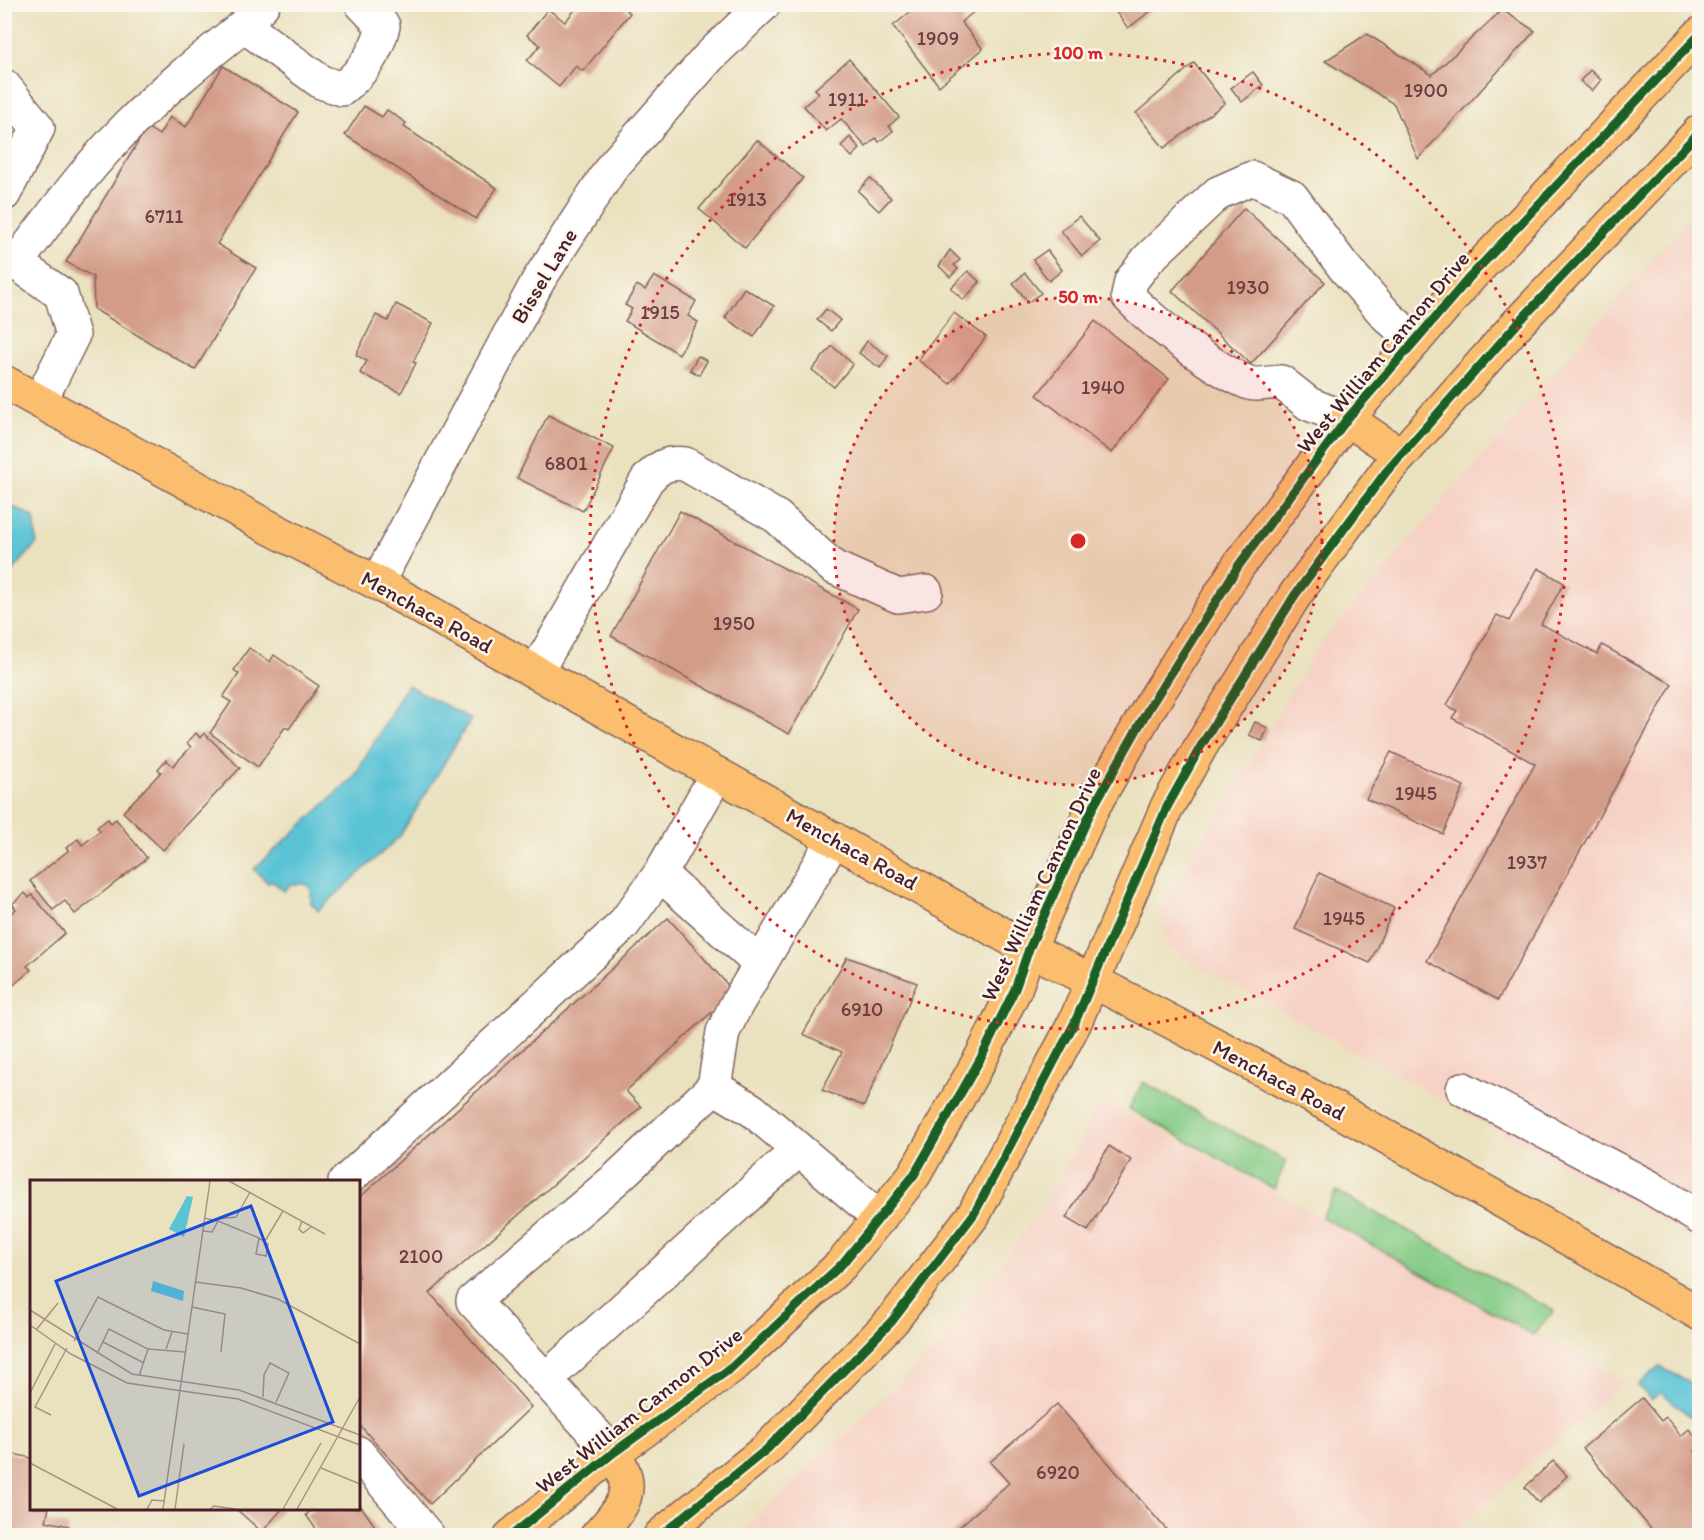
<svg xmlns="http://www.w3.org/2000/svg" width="1704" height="1540" font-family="Itim,sans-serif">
  <rect width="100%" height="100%" fill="#fbf7ec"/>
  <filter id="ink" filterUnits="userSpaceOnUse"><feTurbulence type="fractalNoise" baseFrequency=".0167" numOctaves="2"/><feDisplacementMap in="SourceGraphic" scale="12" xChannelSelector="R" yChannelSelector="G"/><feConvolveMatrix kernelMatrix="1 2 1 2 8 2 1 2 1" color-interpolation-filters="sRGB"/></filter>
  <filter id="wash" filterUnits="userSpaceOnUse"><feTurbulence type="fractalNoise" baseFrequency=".008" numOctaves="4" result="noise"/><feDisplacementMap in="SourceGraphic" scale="24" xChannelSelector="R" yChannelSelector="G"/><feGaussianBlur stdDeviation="1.35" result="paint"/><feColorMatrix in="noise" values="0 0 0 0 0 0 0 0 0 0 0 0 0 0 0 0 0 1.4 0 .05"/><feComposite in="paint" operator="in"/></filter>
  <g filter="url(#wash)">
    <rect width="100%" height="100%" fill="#eae1bf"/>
    <!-- built -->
    <g fill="#f6d1c5">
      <polygon points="1699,206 1699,1242 1169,949 1159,911 1321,643"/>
      <polygon points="1102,1099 1626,1381 1449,1535 737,1536 936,1348 1037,1215"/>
    </g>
    <!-- green -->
    <g fill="#84cb86" stroke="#677558" stroke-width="1.5">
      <polygon points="1143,1082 1286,1161 1274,1189 1129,1109"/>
      <polygon points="1336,1191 1554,1311 1533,1335 1322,1217"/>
    </g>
    <!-- water -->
    <g fill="#5ac3d6" stroke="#527180" stroke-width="1.5">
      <polygon points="5,503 34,517 37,543 5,580"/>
      <polygon points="407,685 471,719 400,836 318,911 311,903 311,889 305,884 291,884 284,891 272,881 268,883 254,869 354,777"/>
      <polygon points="1659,1366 1699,1388 1699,1424 1661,1392 1651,1400 1638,1385"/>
    </g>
    <g id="blocks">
      <!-- building -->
      <g fill="#d39c88">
        <polygon points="920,4 984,4 961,22 983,49 939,86 893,26"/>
        <polygon points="1110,4 1148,4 1152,10 1128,28"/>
        <polygon points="579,5 620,5 630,13 583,71 576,66 559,87 527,61 540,45 527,35 548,9 565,22"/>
        <polygon points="1502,10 1535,31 1418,159 1394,104 1325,61 1367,34 1432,75"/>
        <polygon points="849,59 899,117 889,126 893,131 879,142 876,138 866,147 841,119 826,131 804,106 819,93 815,89"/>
        <polygon points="1194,63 1225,103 1164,148 1136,113"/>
        <polygon points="223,66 298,112 217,244 256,268 195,370 94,309 93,277 66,262 147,127 159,135 170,117 186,127"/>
        <polygon points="1590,70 1601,80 1592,91 1580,81"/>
        <polygon points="1253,72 1263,85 1242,102 1231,88"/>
        <polygon points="364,106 382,117 387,110 406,123 404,127 497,188 476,219 345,135"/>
        <polygon points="850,137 860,149 852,157 841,146"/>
        <polygon points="757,140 803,178 745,248 699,209"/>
        <polygon points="870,178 891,198 879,211 858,191"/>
        <polygon points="1244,208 1325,282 1251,364 1172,291"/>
        <polygon points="1079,216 1100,241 1082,256 1061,231"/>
        <polygon points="950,250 960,260 954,265 958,269 950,277 939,266"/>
        <polygon points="1047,250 1062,270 1049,281 1033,260"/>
        <polygon points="968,271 980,282 963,300 951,288"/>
        <polygon points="1025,273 1041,293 1028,302 1013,283"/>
        <polygon points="654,276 696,301 688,316 698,322 679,354 625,321 632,309 625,305 637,285 645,290"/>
        <polygon points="744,288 774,306 754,337 725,318"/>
        <polygon points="396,304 433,323 413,362 416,363 401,393 360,373 367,361 356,355 376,315 388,321"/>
        <polygon points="826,309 840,320 831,331 817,320"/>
        <polygon points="954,313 986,337 950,384 918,360"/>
        <polygon points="1095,321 1169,379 1112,453 1037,395"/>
        <polygon points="867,341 888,356 880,368 859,353"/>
        <polygon points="832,346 853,364 834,387 812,370"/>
        <polygon points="698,356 707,361 699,375 690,370"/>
        <polygon points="548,415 614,448 583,511 517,478"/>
        <polygon points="680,511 858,609 789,734 611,636"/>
        <polygon points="1538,568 1564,583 1541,624 1597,654 1602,645 1672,684 1498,1000 1427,961 1535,764 1452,718 1457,711 1447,705 1497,615 1509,621"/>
        <polygon points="249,648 270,662 274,655 319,686 289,729 285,727 258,767 210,733 231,702 223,697 239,674 234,670"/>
        <polygon points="1255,722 1268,728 1262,741 1249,735"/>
        <polygon points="196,733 200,738 204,733 240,768 163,850 123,812 161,772 158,769 166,760 173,766 191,747 187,743"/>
        <polygon points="1391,752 1464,786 1443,834 1366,799"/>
        <polygon points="108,819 111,823 116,819 147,858 75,914 65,901 53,910 30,881 69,850 66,848 78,839 82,845 100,831 97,827"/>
        <polygon points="1319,873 1394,908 1370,963 1295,929"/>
        <polygon points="25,893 29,898 32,895 65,933 27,966 31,970 4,993 4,919 16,909 12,904"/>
        <polygon points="668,918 734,992 626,1091 641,1107 430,1293 531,1407 430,1504 358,1423 358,1199"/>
        <polygon points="847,957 917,983 864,1106 822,1090 842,1052 803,1034"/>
        <polygon points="1109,1146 1131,1160 1088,1231 1066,1218"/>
        <polygon points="1642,1398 1661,1421 1666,1417 1681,1436 1689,1429 1700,1442 1700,1446 1695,1451 1700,1456 1700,1536 1657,1536 1583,1448"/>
        <polygon points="1057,1404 1172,1536 949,1536 1009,1483 990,1462"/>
        <polygon points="4,1452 32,1458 32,1508 49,1508 46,1521 69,1526 67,1536 4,1536"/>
        <polygon points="1553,1461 1567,1476 1539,1503 1525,1487"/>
        <polygon points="358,1502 382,1536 321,1536 306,1515 315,1508 358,1508"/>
        <polygon points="235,1508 283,1508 262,1532"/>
      </g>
    </g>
  </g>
  <g filter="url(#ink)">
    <use href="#blocks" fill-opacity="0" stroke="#82635f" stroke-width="1.5"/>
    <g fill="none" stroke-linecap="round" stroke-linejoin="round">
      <defs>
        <g id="minor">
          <polyline points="242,27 263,4"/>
          <polyline points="4,86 38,128 4,194"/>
          <path d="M16 263C51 217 86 168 127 127 162 91 202 59 242 27L254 33 321 82 342 89C363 72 377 52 383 26L362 4"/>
          <polyline points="4,264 16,263 61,294 73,335 40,401"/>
          <path d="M1347 419 1309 404 1281 382C1272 382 1258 386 1249 383 1215 370 1153 323 1128 296L1131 281 1148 259 1218 193 1252 178 1292 197 1343 266 1387 316 1415 341"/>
          <polyline points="377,583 538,281 612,167 709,57 764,4"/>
          <path d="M536 672 647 480C659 467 666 462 685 464L777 517 833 567 898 596 926 592"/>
          <polyline points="660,874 760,964"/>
          <polyline points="714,1087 723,1032 735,1007 834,839"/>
          <polyline points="1463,1089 1648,1186 1700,1218"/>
          <polyline points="345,1182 623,925 660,874 717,774"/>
          <polyline points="546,1379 798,1150"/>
          <polyline points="358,1453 428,1536"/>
          <polyline points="613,1453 473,1301 618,1177 714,1087 752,1110 880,1218"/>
        </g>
        <g id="major">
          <path d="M4 382 259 522 377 583 1029 949C1257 1063 1479 1186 1700 1314"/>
          <polyline points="1347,419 1401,455"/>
          <polyline points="511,1536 613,1453 731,1368 842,1264 914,1175 982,1056 1015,989 1029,949 1092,809 1149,708 1239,565 1347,419 1415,341 1469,278 1700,34"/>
          <path d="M597 1536C623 1508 639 1488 613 1453"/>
          <polyline points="660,1536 767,1449 892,1321 974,1214 1075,1022 1167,807 1201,746 1295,595 1386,472 1517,324 1700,131"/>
        </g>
      </defs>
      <!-- minor casing -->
      <use href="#minor" stroke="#82635f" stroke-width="36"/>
      <!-- major casing -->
      <use href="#major" stroke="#82635f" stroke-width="36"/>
      <!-- minor -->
      <use href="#minor" stroke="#fff" stroke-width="33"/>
      <!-- major -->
      <use href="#major" stroke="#fbbe6e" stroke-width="33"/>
      <defs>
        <g id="cycleway">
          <polyline points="511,1536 613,1453 731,1368 842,1264 914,1175 982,1056 1015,989 1029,949 1092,809 1149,708 1239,565 1347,419 1415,341 1469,278 1700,34"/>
          <polyline points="660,1536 767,1449 892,1321 974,1214 1075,1022 1167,807 1201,746 1295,595 1386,472 1517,324 1700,131"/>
        </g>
      </defs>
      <!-- cycleway casing -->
      <use href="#cycleway" stroke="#fbf7ec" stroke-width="13"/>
      <!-- cycleway -->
      <use href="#cycleway" stroke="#1b5e20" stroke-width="9"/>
    </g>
  </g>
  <!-- distance rings -->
  <circle cx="1078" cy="541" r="244" fill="#d62828" fill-opacity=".12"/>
  <g fill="none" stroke="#d62828" stroke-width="3" stroke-dasharray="3 6">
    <circle cx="1078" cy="541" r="244"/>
    <circle cx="1078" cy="541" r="488"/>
  </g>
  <g text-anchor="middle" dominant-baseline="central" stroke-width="5" stroke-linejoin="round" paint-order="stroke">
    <!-- number labels -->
    <g font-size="20" fill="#6c3e42">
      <text x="938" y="38">1909</text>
      <text x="1426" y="90">1900</text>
      <text x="847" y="99">1911</text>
      <text x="747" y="199">1913</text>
      <text x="164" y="216">6711</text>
      <text x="1248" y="287">1930</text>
      <text x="660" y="312">1915</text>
      <text x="1103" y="387">1940</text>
      <text x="566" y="463">6801</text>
      <text x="734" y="623">1950</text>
      <text x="1416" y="793">1945</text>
      <text x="1527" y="862">1937</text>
      <text x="1344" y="918">1945</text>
      <text x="862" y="1009">6910</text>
      <text x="421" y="1256">2100</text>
      <text x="1058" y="1472">6920</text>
    </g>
    <!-- street labels -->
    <g font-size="22" fill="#4a1f2b" stroke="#fbf7ec">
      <text transform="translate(544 276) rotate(-59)">Bissel Lane</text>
      <text transform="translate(1383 352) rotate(-50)">West William Cannon Drive</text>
      <text transform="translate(427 612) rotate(29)">Menchaca Road</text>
      <text transform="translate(852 849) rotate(29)">Menchaca Road</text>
      <text transform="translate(1041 884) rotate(-65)">West William Cannon Drive</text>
      <text transform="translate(1279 1080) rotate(28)">Menchaca Road</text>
      <text transform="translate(639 1410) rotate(-38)">West William Cannon Drive</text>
    </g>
  </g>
  <!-- overview -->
  <g transform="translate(30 1180)">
    <rect width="330" height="330" fill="#eae1bf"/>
    <path d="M157 16 163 17 154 57 139 49ZM123 101 154 111 153 121 121 111Z" fill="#5ac3d6"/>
    <path fill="none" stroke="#aa9384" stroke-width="1.5" d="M199 1 295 54M187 39 206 37 220 12M188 41 229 58 226 74 236 76 238 64 229 58M272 41 269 49 273 53 281 47M172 51 182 52 188 41 174 38M235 61 253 31M165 102 211 108 248 119 330 164M162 127 195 134 191 172M0 130 102 194 209 210 330 255M0 145 41 174 97 203 208 219 330 265M6 150 28 123M44 161 68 117 134 150 158 154M73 162 114 183M118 169 155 172M136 169 142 152M67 174 79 149 118 169 109 196M0 213 25 164M233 217 234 195 240 183 259 193 246 222M21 235 5 227 37 168M0 283 87 329M291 288 330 304M117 329 122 320 134 321M133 329 180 1M145 329 154 264M180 329 184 326 205 329M253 329 291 263M267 329 330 217"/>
    <path fill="#1d4ed8" fill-opacity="0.15" stroke="#1d4ed8" stroke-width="3" d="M221 26 303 242 109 316 26 101Z"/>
    <rect width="330" height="330" fill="none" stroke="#4a1f2b" stroke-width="3"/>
  </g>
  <circle cx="1078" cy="541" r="9" fill="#d62828" stroke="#fbf7ec" stroke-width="3"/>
  <g font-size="18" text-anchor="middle" font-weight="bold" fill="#d62828" stroke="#fbf7ec" stroke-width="5" stroke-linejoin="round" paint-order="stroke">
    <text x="1078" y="59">100 m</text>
    <text x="1078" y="303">50 m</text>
  </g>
  <!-- margin -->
  <rect width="1704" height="1540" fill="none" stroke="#fbf7ec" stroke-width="24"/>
</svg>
